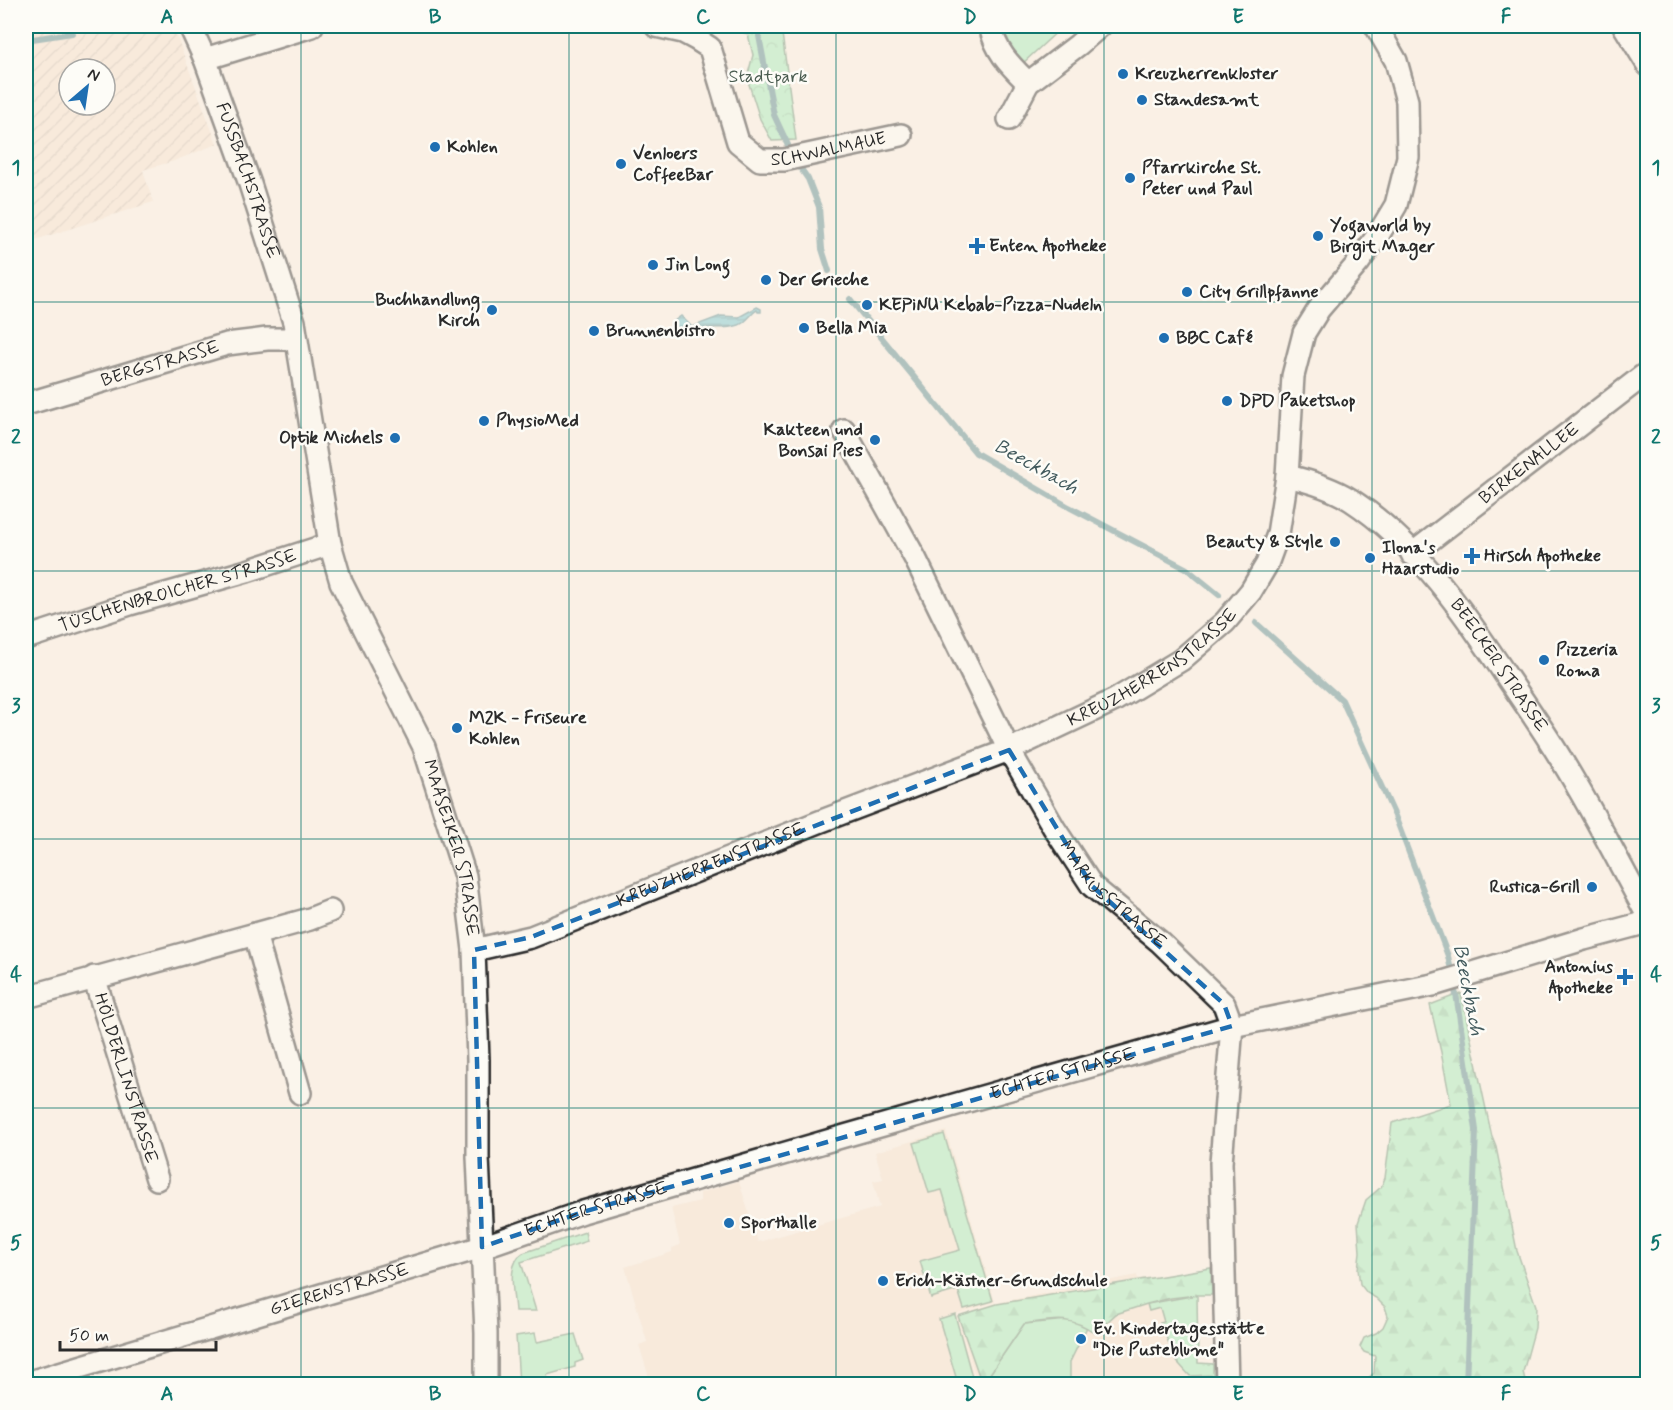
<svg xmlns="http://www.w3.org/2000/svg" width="1673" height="1410" font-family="Mynerve,sans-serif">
  <defs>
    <pattern id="industrial-furrows" width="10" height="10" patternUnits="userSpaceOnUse" patternTransform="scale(1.5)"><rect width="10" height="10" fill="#f6e2cf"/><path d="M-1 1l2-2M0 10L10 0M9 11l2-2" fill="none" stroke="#d3c2b2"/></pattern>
    <pattern id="forest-firs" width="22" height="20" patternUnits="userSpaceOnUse" patternTransform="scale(1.5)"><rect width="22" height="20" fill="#a4ecba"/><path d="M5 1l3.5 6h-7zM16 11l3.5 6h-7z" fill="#8dcba0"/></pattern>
    <pattern id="park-crowns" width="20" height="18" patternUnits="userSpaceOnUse" patternTransform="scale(1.5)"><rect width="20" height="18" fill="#a4ecba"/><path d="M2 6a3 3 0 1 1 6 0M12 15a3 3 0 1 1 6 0" fill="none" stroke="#8dcba0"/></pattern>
    <pattern id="water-rules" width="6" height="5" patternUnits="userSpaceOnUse" patternTransform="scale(1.5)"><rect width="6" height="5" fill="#77c7d0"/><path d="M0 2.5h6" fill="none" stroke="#62a2a9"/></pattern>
  </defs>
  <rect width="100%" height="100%" fill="#faf0e5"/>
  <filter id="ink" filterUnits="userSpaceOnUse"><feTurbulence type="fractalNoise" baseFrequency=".0167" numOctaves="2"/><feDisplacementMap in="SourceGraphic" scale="12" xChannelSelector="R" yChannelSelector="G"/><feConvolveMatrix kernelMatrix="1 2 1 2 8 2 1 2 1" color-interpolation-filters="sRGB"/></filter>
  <g filter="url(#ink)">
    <!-- built -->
    <g fill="#f6e2cf">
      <polygon points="946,1131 995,1302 956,1314 976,1384 651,1384 639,1345 647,1342 625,1267 672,1252 672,1248 680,1245 671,1208 700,1201 700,1193 739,1181 758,1242 880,1207 873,1181 883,1179 875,1152"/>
      <polygon points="1211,1268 1212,1295 1197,1295 1198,1363 1213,1364 1213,1384 977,1384 957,1315 996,1303 1137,1275 1138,1279"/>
    </g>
    <!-- industrial -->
    <path fill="url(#industrial-furrows)" fill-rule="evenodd" d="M26 26H173L217 144 174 161 143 170 153 202 26 243ZM69 69H105V105H69Z"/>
    <!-- grass -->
    <g fill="#a4ecba" stroke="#688c72" stroke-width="1.5">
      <polygon points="1000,26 1059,26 1061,28 1021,65 1009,53"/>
      <polygon points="944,1134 993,1301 964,1309 958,1290 931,1298 920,1261 960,1250 942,1190 929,1193 914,1143"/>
      <path d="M585 1232 587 1241 521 1262 536 1311H515C514 1294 506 1263 523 1253Z"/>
      <polygon points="1197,1295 1198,1363 1213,1364 1213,1375 1190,1376 1170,1354 1171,1348 1160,1323 1164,1322 1160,1308 1149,1311 1147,1304"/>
      <polygon points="955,1314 955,1315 974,1384 958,1384 939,1319"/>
      <polygon points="1068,1320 1080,1323 1087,1327 1070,1362 1070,1384 983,1384 1024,1324"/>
      <polygon points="535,1333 537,1342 575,1334 583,1360 575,1363 575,1367 547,1375 549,1384 519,1384 516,1336"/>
    </g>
    <!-- forest -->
    <g fill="url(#forest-firs)" stroke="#688c72" stroke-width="1.5">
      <polygon points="1461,993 1492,1137 1496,1147 1517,1251 1536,1306 1535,1328 1523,1372 1526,1384 1365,1384 1366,1380 1374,1373 1375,1356 1364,1352 1360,1347 1364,1338 1376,1333 1383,1327 1388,1316 1385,1307 1376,1298 1367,1293 1360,1284 1358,1269 1360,1252 1358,1223 1366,1200 1381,1187 1385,1178 1392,1123 1451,1104 1441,1052 1430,1005"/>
      <path d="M1211 1268 1212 1295H1197L1171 1298 1147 1304 1116 1314 1095 1333C1070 1315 1053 1320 1024 1324L983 1384H982L958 1316 997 1304Z"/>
    </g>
    <!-- park -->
    <polygon fill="url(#park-crowns)" stroke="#688c72" stroke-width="1.5" points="723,26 781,26 796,140 772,141 760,119 747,78 753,55 748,34"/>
    <!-- water -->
    <path fill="url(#water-rules)" stroke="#59898e" stroke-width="1.5" d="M757 307 761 309V312H758L757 310C750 314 747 322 739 325 718 332 706 322 683 336L681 332 676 329 674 321 681 316 692 327 721 316 739 317Z"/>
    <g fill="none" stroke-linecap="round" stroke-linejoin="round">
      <!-- stream -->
      <g stroke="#59898e" stroke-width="6">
        <polyline points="760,26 759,36 774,115 788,145"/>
        <polyline points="26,40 72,33"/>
        <polyline points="799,166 808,179 819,207 822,249 829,271"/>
        <polyline points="850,299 976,453 1069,507 1187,569 1219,595"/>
        <polyline points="1256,623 1342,700 1395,816 1448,956 1457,1000 1476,1130 1466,1384"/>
      </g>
      <defs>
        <g id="minor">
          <path id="s1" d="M190 26 205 59 250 184 294 322 330 544 341 582 424 747 465 876 474 950 478 1060V1157L486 1333V1384"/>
          <path id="s2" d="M656 26 683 32 696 39 710 48 738 142 760 160H784L901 135"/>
          <path d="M990 26C996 52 1010 65 1028 83"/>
          <polyline points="1624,26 1648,65"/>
          <polyline points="205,59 312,26"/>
          <polyline points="1009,119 1028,83 1078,45 1100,26"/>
          <path id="s3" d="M26 404 227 344 267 339H296"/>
          <path id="s4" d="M844 430 915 558 1009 750 1054 828 1092 886 1160 942 1224 1004 1232 1026 1221 1163 1227 1384"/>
          <path id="s5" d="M1287 476C1309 481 1332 488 1351 500 1417 543 1466 615 1509 680 1528 708 1547 735 1564 764 1594 813 1620 865 1648 916"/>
          <path id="s6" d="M1412 554 1648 372"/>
          <path id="s7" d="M26 638 130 604 247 571 330 544"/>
          <polyline points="255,934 300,1093"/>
          <path id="s8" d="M474 950 531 937 819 822 1009 750 1115 700 1181 660 1225 622 1251 591 1267 564 1278 534 1287 476 1293 376 1304 333 1319 309 1359 262 1378 235 1396 205 1408 157 1407 101 1396 61 1376 26"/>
          <path id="s9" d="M94 977 157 1179"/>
          <polyline points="26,997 310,919 330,911"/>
          <path id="s10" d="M26 1383 482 1247 583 1212 841 1137 1232 1026 1433 985 1584 939 1648 922"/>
        </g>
      </defs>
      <!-- minor casing -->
      <use href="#minor" stroke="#2b2b2b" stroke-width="26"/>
      <!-- minor -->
      <use href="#minor" stroke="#fdfcf7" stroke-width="21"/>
    </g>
  </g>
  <!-- marked area -->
  <path d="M0 0H1673V1410H0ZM1009 750 1092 886 1224 1004 1232 1026 583 1212 482 1247 474 950 531 937Z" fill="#faf0e5" fill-opacity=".55" fill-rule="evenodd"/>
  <path fill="none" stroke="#1f6fb2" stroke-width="4.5" stroke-dasharray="12 8" stroke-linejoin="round" d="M1009 750 1092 886 1224 1004 1232 1026 583 1212 482 1247 474 950 531 937Z"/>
  <!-- grid -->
  <path fill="none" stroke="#0f766e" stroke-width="1.5" stroke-opacity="0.55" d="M301 26V1384M569 26V1384M836 26V1384M1104 26V1384M1372 26V1384M26 302H1648M26 571H1648M26 839H1648M26 1108H1648"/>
  <!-- markers -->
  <g fill="#1f6fb2" stroke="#fdfcf7" stroke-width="2">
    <circle cx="1123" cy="74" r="6"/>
    <circle cx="1142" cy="100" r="6"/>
    <circle cx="435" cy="147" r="6"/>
    <circle cx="621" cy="164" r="6"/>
    <circle cx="1130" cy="178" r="6"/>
    <circle cx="1318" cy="236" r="6"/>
    <path d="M974 237h6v6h6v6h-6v6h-6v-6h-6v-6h6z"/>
    <circle cx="653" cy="265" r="6"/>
    <circle cx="766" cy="280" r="6"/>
    <circle cx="1187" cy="292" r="6"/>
    <circle cx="867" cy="305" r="6"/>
    <circle cx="492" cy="310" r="6"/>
    <circle cx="804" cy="328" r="6"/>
    <circle cx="594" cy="331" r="6"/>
    <circle cx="1164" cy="338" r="6"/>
    <circle cx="1227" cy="401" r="6"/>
    <circle cx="484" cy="421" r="6"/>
    <circle cx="395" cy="438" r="6"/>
    <circle cx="875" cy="440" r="6"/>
    <circle cx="1335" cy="542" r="6"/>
    <path d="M1469 547h6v6h6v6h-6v6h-6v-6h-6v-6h6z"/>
    <circle cx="1370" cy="558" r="6"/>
    <circle cx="1544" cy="660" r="6"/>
    <circle cx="457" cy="728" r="6"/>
    <circle cx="1592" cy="887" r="6"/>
    <path d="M1622 968h6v6h6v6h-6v6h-6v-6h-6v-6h6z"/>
    <circle cx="729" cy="1223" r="6"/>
    <circle cx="883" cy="1281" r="6"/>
    <circle cx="1081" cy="1339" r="6"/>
  </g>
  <g text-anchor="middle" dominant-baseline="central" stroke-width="5" stroke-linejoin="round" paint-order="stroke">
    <!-- poi labels -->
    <g font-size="18" font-weight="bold" fill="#2b2b2b" stroke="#fdfcf7" text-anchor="start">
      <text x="1135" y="74">Kreuzherrenkloster</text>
      <text x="1154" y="100">Standesamt</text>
      <text x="447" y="147">Kohlen</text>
      <text x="633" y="154">Venloers<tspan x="633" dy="21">CoffeeBar</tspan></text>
      <text x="1142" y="168">Pfarrkirche St.<tspan x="1142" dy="21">Peter und Paul</tspan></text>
      <text x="1330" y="226">Yogaworld by<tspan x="1330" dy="21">Birgit Mager</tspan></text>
      <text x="989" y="246">Enten Apotheke</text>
      <text x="665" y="265">Jin Long</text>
      <text x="778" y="280">Der Grieche</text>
      <text x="1199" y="292">City Grillpfanne</text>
      <text x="480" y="300" text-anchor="end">Buchhandlung<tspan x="480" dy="21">Kirch</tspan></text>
      <text x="879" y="305">KEPiNU Kebab-Pizza-Nudeln</text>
      <text x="816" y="328">Bella Mia</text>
      <text x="606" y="331">Brunnenbistro</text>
      <text x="1176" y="338">BBC Café</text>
      <text x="1239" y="401">DPD Paketshop</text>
      <text x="496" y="421">PhysioMed</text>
      <text x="863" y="430" text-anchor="end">Kakteen und<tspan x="863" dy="21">Bonsai Pies</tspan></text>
      <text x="383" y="438" text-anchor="end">Optik Michels</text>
      <text x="1323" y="542" text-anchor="end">Beauty &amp; Style</text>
      <text x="1382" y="548">Ilona's<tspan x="1382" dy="21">Haarstudio</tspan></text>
      <text x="1484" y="556">Hirsch Apotheke</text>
      <text x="1556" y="650">Pizzeria<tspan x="1556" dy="21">Roma</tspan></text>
      <text x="469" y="718">M2K - Friseure<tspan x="469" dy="21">Kohlen</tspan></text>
      <text x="1580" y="887" text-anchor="end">Rustica-Grill</text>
      <text x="1613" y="967" text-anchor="end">Antonius<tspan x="1613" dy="21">Apotheke</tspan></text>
      <text x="741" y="1223">Sporthalle</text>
      <text x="895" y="1281">Erich-Kästner-Grundschule</text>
      <text x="1093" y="1329">Ev. Kindertagesstätte<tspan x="1093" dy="21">"Die Pusteblume"</tspan></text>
    </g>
    <!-- park labels -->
    <g font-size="18" fill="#495b4f" stroke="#fdfcf7">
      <text x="768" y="77">Stadtpark</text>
    </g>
    <!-- street labels -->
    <g font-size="18" fill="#2b2b2b" stroke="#fdfcf7">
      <text stroke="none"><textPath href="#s2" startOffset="255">SCHWALMAUE</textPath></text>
      <text stroke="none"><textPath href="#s1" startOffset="165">FUSSBACHSTRASSE</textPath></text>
      <text stroke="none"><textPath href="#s3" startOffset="140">BERGSTRASSE</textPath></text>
      <text stroke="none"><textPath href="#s6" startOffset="148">BIRKENALLEE</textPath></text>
      <text stroke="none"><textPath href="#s7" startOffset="159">TÜSCHENBROICHER STRASSE</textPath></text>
      <text stroke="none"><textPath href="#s8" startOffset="738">KREUZHERRENSTRASSE</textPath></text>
      <text stroke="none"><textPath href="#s5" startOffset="292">BEECKER STRASSE</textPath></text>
      <text stroke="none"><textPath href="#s1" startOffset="868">MAASEIKER STRASSE</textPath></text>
      <text stroke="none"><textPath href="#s8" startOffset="252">KREUZHERRENSTRASSE</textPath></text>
      <text stroke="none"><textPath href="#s4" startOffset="540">MARKUSSTRASSE</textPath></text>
      <text stroke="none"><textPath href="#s10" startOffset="1082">ECHTER STRASSE</textPath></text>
      <text stroke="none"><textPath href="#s9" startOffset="106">HÖLDERLINSTRASSE</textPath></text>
      <text stroke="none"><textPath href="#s10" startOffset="596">ECHTER STRASSE</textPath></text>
      <text stroke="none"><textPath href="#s10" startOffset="327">GIERENSTRASSE</textPath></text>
    </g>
    <!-- water labels -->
    <g font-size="20" font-style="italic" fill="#425a5d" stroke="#fdfcf7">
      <text transform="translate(1036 467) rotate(29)">Beeckbach</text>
      <text transform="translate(1468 990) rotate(79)">Beeckbach</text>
    </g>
  </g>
  <!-- margin -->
  <rect width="1673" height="1410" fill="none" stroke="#fdfcf7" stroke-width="66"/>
  <!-- north arrow -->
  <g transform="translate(87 87) rotate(29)"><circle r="28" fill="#fdfcf7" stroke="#a9a8a5" stroke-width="1.5"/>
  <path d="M0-4.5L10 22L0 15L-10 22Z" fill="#1f6fb2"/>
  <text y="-9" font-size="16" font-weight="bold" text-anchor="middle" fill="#2b2b2b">N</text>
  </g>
  <!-- scale -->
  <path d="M60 1341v9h156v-9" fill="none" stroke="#2b2b2b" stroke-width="3"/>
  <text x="69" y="1341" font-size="18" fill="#2b2b2b" stroke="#fdfcf7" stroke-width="4.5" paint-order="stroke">50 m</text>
  <rect x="33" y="33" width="1607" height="1344" fill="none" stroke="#0f766e" stroke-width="2"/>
  <g font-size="20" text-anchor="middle" font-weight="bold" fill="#0f766e">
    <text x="167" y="23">A</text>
    <text x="435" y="23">B</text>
    <text x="703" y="23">C</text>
    <text x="970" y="23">D</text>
    <text x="1238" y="23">E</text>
    <text x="1506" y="23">F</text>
    <text x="16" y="174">1</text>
    <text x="1656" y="174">1</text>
    <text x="16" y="443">2</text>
    <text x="1656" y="443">2</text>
    <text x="16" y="712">3</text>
    <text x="1656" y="712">3</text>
    <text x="16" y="981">4</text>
    <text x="1656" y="981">4</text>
    <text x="16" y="1249">5</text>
    <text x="1656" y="1249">5</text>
    <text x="167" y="1400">A</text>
    <text x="435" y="1400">B</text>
    <text x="703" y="1400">C</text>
    <text x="970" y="1400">D</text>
    <text x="1238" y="1400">E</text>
    <text x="1506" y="1400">F</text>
  </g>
</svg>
